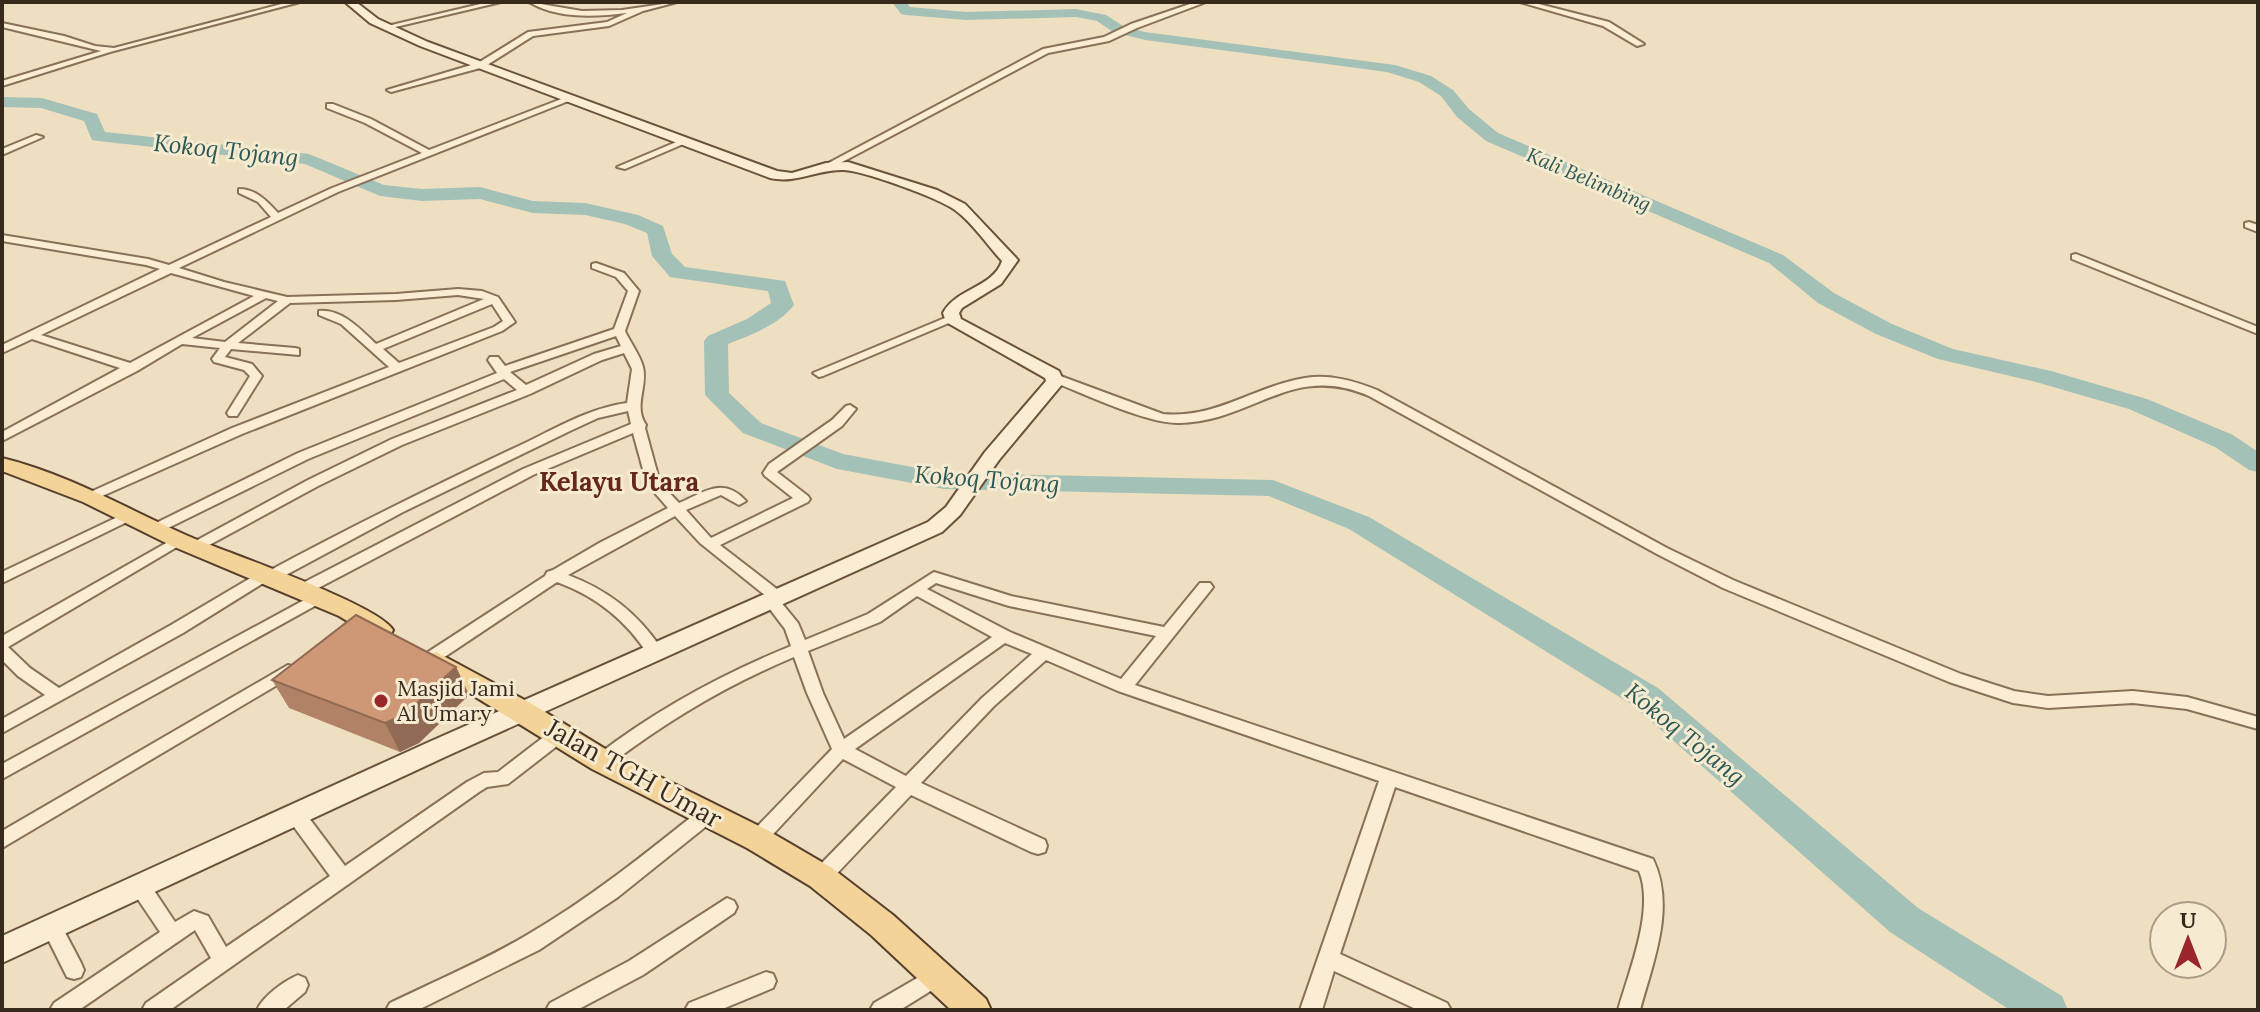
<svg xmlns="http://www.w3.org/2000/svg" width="2260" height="1012" font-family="Lora,serif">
  <rect width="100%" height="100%" fill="#efdfc1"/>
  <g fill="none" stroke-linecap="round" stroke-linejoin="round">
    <!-- river -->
    <g fill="#a3c1b7" fill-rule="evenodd">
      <polygon points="892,2 906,2 910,7 966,12 1076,9 1106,15 1123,26 1145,32 1395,65 1431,76 1453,90 1469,109 1498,133 1783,255 1834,293 1892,324 1953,349 2051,371 2147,399 2233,435 2258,452 2258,472 2249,470 2215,447 2129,409 2036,382 1938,359 1876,334 1818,303 1769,263 1486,141 1457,117 1441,96 1419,82 1387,72 1145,40 1113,32 1097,21 1076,17 966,20 906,15 901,14"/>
      <path d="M2 97 42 98 97 114 105 132 309 154 384 185 422 189 480 187 533 201 585 203 638 215 663 226 672 254 685 267 785 281 794 305C779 325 750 335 728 344L729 393 761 423 843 454 944 473 1273 480 1369 517 1658 688 1918 908 2062 996 2068 1010H2010L1890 932 1634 706 1349 529 1269 496 944 489 837 469 743 433 705 395 704 341 708 336 747 319 771 303 768 291 670 277 652 256 647 233 625 224 585 215 533 213 480 199 422 201 380 196 305 164 98 141 92 140 84 121 41 108 2 107Z"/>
    </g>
    <defs>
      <g id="street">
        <polygon points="289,2 300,2 110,52 2,86 2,81 101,51 2,27 2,23 64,36 95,46 114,48"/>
        <polygon points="489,2 501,2 387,29 383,27"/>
        <path d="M529 2 582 11 622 10 677 2 643 11 609 26 533 36 484 67 391 92 387 90 478 63 528 32 607 22 627 13C595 17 557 19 529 2Z"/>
        <polygon points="1196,2 1206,2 1137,28 1109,41 1048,53 829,169 821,167 1043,49 1104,37 1131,24"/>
        <polygon points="1520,2 1531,2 1609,22 1644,44 1637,46 1603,26"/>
        <path d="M564 98 571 100 338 192 179 268 224 282 287 297 396 294 458 289 482 291 498 297 515 322 502 331 242 434 91 501 86 500 84 497 86 494 232 428 389 367 341 324 319 315V311C342 309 360 329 376 344L484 299 458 295 396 300 290 303 238 343 295 348 299 349V355L231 349 225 357 252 364 262 376 237 416H229L227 413 250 376 244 370 214 362 212 359 220 348 182 344 137 371 2 441V432L120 368 32 339 2 353V345L160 269 146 265 2 241V235L148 259 169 265 271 217 258 202 239 193V189C256 189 267 201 278 213L332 188 422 153 365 123 327 108V104H333L371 119 429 150ZM171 273 254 296 130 363 41 335ZM266 298 278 301 225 342 192 338ZM492 304 503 321 494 327 399 363 383 349Z"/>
        <polygon points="36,135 43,137 2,155 2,149"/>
        <polygon points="681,140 688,142 625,169 617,167"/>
        <polygon points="2249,222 2258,225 2258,232 2245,227 2245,223"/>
        <polygon points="2076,254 2258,327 2258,334 2072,259 2072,255"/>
        <path d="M596 263 624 273 639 291 625 331C630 342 640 355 643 367 648 387 633 406 646 425L645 428 660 483 679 503C705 492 723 476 746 501L739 505 721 495 686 510 711 538 793 498 765 476 763 473 769 464 832 420 846 406 850 405 856 409 842 426 777 472 808 496 810 499 808 502 720 545 782 593 785 597 780 601 798 623 805 640 868 614 934 572 1011 596 1164 627 1200 583H1210L1213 587 1210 591 1135 685 1653 859C1676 907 1653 962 1640 1010H1618C1629 971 1655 909 1639 871L1395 787 1340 954 1447 1003 1451 1010H1418L1334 971 1322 1010H1300L1379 781 1118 691 1046 660 994 706 921 783 1045 840 1047 846 1045 852 1038 854 1031 852 911 795 828 883 821 885 814 883 811 877 814 871 896 787 843 759 764 844 757 847 750 844 748 839 750 834 832 749 807 693 794 657C727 685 666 721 608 766L602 768 596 766 593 761 596 756C656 710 720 675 791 646L785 629 763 600 766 596 700 543 675 516 568 575C608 590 637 613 661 648L663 652 661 656H649C626 620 597 597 557 582L437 662H425L423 658 425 654 545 576 547 572 553 570 601 542 668 508 647 484 633 433 533 475 305 595H295L292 591 295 587 523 469 631 424 628 411 598 418 572 430 403 512 273 582H265L183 633 2 733V719L45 695 18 676 2 660V636L175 538 180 536 187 541 8 647 30 668 59 688 171 625 259 573 267 572C352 526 438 484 525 443 558 427 590 408 627 403L632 369 624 353 602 360 530 394 402 445 318 486 200 550 195 552 188 547 190 544 308 480 392 439 517 390 504 379 308 459 160 532 155 534 148 529 150 526 298 453 497 373 488 360 490 357H498L505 366 614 329 628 291 616 277 592 268V264ZM616 336 621 346 594 354 526 385 510 372ZM936 583 1009 606 1156 636 1121 679 1010 632 927 589ZM917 596 992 637 844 739 823 693 808 651 880 622ZM1005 643 1032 654 982 698 906 776 855 749Z"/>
        <polygon points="952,315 956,316 956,320 823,376 819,377 813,373"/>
        <path d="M1055 374 1163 414C1216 419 1255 386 1305 378 1330 374 1354 381 1377 390L1667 548 1733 580 1961 674 2014 691 2048 696 2133 691 2187 697 2258 717V729L2187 709 2133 703 2048 708 2013 703 1949 682 1723 588 1657 554 1369 396C1291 362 1253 422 1179 423 1147 424 1083 393 1051 381L1049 378 1051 375Z"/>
        <polygon points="128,512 133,513 135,516 133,519 2,583 2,572"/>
        <polygon points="317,593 322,594 325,598 322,602 2,779 2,764"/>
        <polygon points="288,665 294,667 296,671 294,675 2,848 2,831"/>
        <polygon points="560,727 566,729 569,734 566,739 508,784 487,787 479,792 170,1010 142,1010 146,1003 211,958 195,930 79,1010 50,1010 54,1003 160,932 133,892 130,886 133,880 140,878 147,880 175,922 194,911 208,916 226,947 330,876 289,820 287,815 289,810 296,808 303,810 345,866 467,782 484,773 498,772 554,729"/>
        <path d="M707 808 714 810 716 815 714 820 618 897 539 950 418 1010H386L390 1003C435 981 483 961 527 935 589 899 645 854 700 810Z"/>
        <polygon points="727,898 734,901 737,907 734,913 643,975 577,1010 546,1010 550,1003 629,961"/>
        <polygon points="52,918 59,921 81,963 84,970 81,977 74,979 67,977 42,927 45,921"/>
        <polygon points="938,966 945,968 948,975 945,982 900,1010 870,1010 874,1003"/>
        <polygon points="766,972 773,974 776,981 773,988 720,1010 685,1010 689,1003"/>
        <path d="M298 975 305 978 308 985 305 992 284 1010H257C263 996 284 981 298 975Z"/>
      </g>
      <path id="secondary" d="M345 2H356L378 19 428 42 777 171 792 173 826 163 848 162 937 190 965 204 1018 260 1001 284 962 308 959 313 961 319 1059 371 1064 382 999 460 960 515 942 532 447 756 2 963V936L429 742 928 522 946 507 985 452 1046 381 1045 378 946 322 943 313C956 288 993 288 1002 261 987 245 973 223 955 210 939 198 864 171 844 170 817 169 797 184 770 178L420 46 370 23Z"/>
      <g id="primary">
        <path d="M2 458C68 474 127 509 188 536 225 552 378 604 393 630L390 636 381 639 372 636 339 616 172 546 83 502 2 471Z"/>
        <polygon points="436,652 532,704 612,753 767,830 832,868 893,915 986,999 991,1010 951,1010 871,935 810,886 747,848 592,769 427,667 423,661 427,655"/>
      </g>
    </defs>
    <!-- street casing -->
    <use href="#street" stroke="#897058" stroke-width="4"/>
    <!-- secondary casing -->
    <use href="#secondary" stroke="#6a513b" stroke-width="4"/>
    <!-- primary casing -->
    <use href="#primary" stroke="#563e2c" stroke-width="4"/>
    <!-- street -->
    <use href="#street" fill="#faedd4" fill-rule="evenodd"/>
    <!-- secondary -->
    <use href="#secondary" fill="#faedd4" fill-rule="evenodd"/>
    <!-- primary -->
    <use href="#primary" fill="#f3d397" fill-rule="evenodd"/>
  </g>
  <!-- wall -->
  <polygon fill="#b18265" points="456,667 469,695 419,743 400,752 289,708 272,680"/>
  <!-- shaded-wall -->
  <polygon fill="#906a52" points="456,667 469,695 419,743 400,752 385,723"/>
  <!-- building -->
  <polygon fill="#ce9775" stroke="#906a52" stroke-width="2" points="356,615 456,667 404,715 385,723 272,680"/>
  <!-- markers -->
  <circle fill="#99262b" stroke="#f6ead0" stroke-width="3" cx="381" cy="701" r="8"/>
  <g text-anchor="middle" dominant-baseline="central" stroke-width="6" stroke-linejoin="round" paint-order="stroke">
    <!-- far-water labels -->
    <g font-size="20" font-style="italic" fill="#2b5854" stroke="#f6ead0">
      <text transform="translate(1589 179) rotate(23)">Kali Belimbing</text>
    </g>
    <!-- poi labels -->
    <g font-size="22" fill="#38291d" stroke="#f6ead0" text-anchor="start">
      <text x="397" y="688">Masjid Jami<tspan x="397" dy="25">Al Umary</tspan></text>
    </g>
    <!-- water labels -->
    <g font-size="24" font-style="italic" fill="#2b5854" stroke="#f6ead0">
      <text transform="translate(226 150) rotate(6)">Kokoq Tojang</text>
      <text transform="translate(987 479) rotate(4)">Kokoq Tojang</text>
      <text transform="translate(1685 734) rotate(39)">Kokoq Tojang</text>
    </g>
    <!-- quarter labels -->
    <g font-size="26" font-weight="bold" fill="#65281b" stroke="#f6ead0">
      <text x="619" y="481">Kelayu Utara</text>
    </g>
    <!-- near-street labels -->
    <g font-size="26" fill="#38291d" stroke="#f6ead0">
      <text transform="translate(634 773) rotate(29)">Jalan TGH Umar</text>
    </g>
  </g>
  <!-- border -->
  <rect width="2260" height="1012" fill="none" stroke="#38291d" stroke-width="8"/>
  <!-- north arrow -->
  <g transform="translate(2188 940)"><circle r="38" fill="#f6ead0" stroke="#aa9d88" stroke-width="2"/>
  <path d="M0-6L14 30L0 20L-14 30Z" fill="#99262b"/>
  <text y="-12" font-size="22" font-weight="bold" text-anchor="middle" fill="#38291d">U</text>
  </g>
</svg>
